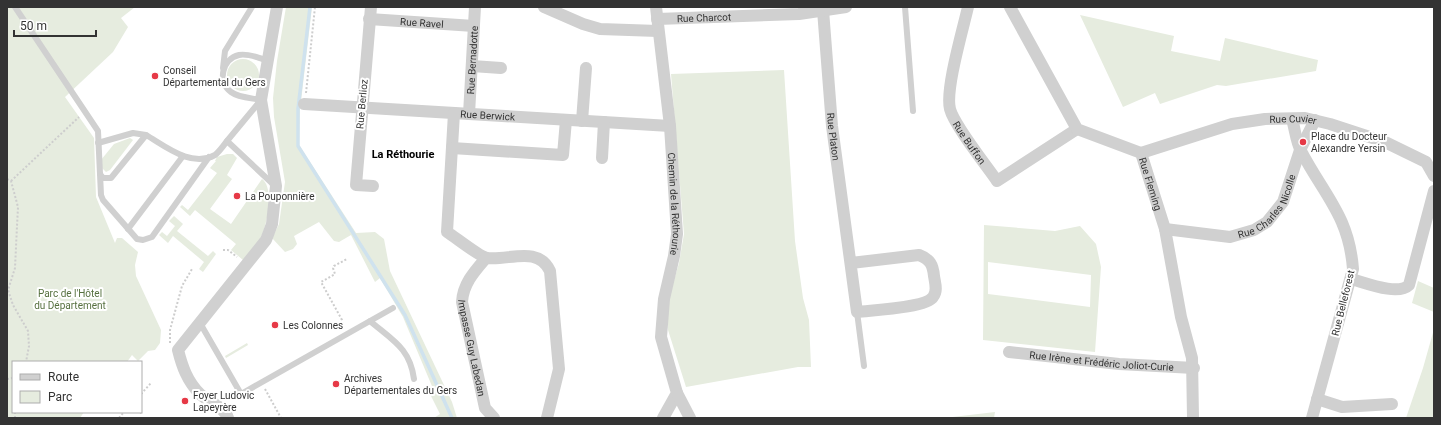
<svg xmlns="http://www.w3.org/2000/svg" width="1441" height="425" font-family="Roboto,sans-serif">
  <rect width="100%" height="100%" fill="#fff"/>
  <!-- green -->
  <g fill="#e6ecdf" fill-rule="evenodd">
    <polygon points="7,7 135,7 121,18 128,27 113,52 65,97 94,138 96,197 115,243 117,238 122,238 138,252 135,265 136,276 161,330 160,343 155,350 148,351 138,361 132,355 127,362 13,362 13,412 84,412 80,418 7,418"/>
    <polygon points="286,7 312,7 300,110 299,145 356,233 375,232 384,239 390,271 452,402 457,418 434,418 440,414 430,394 434,391 403,317 380,278 375,282 351,235 339,242 334,241 319,222 294,236 297,244 293,249 285,252 272,238 279,224 285,182 274,117 273,98 277,61"/>
    <polygon points="1080,15 1174,36 1171,51 1220,61 1225,38 1318,60 1316,71 1226,86 1217,85 1160,104 1155,93 1123,107"/>
    <circle cx="243" cy="75" r="16"/>
    <polygon points="784,70 795,241 803,298 809,320 811,367 798,367 686,387 668,330 667,318 668,301 679,263 684,234 671,74"/>
    <polygon points="130,138 133,140 110,170 106,172 102,168 101,160 114,144"/>
    <path d="M227 154H233L237 158 227 175 232 179 210 209 231 224 262 179C275 188 267 228 259 241 255 248 248 254 243 260L231 250 236 244 195 210 190 216 180 207 182 205 188 210 217 173 210 168 216 161H215L217 157Z"/>
    <polygon points="174,216 183,224 177,231 208,256 213,251 216,254 203,272 199,269 204,262 173,236 168,243 159,235 162,232 167,236 175,226 169,221"/>
    <path d="M984 225 1055 231 1080 226 1096 244 1101 267 1095 352 983 340ZM988 262 1091 275 1090 307 988 294Z"/>
    <polygon points="1418,281 1434,288 1434,312 1412,303"/>
    <polygon points="1434,329 1434,418 1406,418 1423,368"/>
    <polygon points="247,343 248,345 226,358 225,356"/>
    <polygon points="995,412 994,418 944,418"/>
  </g>
  <g fill="none" stroke-linecap="round" stroke-linejoin="round">
    <!-- stream -->
    <polyline stroke="#cfe2ee" stroke-width="3.5" points="310,7 298,109 298,146 405,315 452,418"/>
    <!-- path -->
    <g stroke="#cdcdcd" stroke-width="2" stroke-dasharray="2 2" stroke-linecap="butt">
      <polyline points="306,93 315,7"/>
      <polyline points="7,179 11,181 18,207 17,226 15,268 8,290 13,305 28,331 29,346 26,362"/>
      <polyline points="11,181 79,117"/>
      <polyline points="223,250 228,250 237,257"/>
      <polyline points="343,328 342,320 321,282 335,274 333,268 334,266 347,259"/>
      <polyline points="170,343 170,330 182,286 192,269"/>
      <polyline points="7,379 13,378"/>
      <polyline points="265,389 281,418"/>
      <polyline points="141,394 151,383"/>
      <polyline points="13,398 13,399"/>
      <polyline points="15,412 15,418"/>
      <polyline points="140,412 142,414"/>
      <polyline points="119,418 124,412"/>
    </g>
    <!-- lane -->
    <g stroke="#d0d0d0" stroke-width="6">
      <path d="M15 7 98 131 100 174 103 178H111L146 135C165 146 191 168 215 155 219 152 224 145 227 141L275 186"/>
      <polyline points="905,7 913,111"/>
      <polyline points="223,68 225,51 252,7"/>
      <path d="M227 141 261 100C252 98 239 98 231 92 217 82 222 59 239 55 248 53 258 58 267 60"/>
      <polyline points="98,143 133,133 146,135"/>
      <polyline points="100,174 101,195 103,200 137,239 143,240 152,237 209,157"/>
      <polyline points="128,229 183,156"/>
      <polyline points="857,312 864,366"/>
      <polyline points="370,321 393,308"/>
      <path d="M200 323 241 394 370 321C392 340 410 348 414 379"/>
    </g>
    <!-- street -->
    <g stroke="#d0d0d0" stroke-width="12">
      <polyline points="371,7 356,185 373,186"/>
      <polyline points="544,7 583,24 600,29 658,31"/>
      <path id="s1" d="M656 7 670 126 677 234 674 256 664 299 661 337 677 393 663 418"/>
      <path id="s2" d="M968 7C963 29 945 90 950 109 954 125 986 165 997 181L1077 129"/>
      <path id="s3" d="M1010 7 1077 129 1141 153 1165 229 1181 317 1192 358 1193 418"/>
      <path id="s4" d="M823 10 832 126 857 312C872 310 926 308 933 297 938 291 935 283 934 276 933 265 930 259 919 255L851 263"/>
      <path id="s5" d="M369 19 474 26"/>
      <path id="s6" d="M657 19 799 14 846 7"/>
      <polyline points="472,66 501,68"/>
      <path id="s7" d="M304 104 670 126"/>
      <path d="M454 113 447 232C455 237 480 257 487 258 508 261 538 245 550 271L559 369 547 418"/>
      <path id="s8" d="M469 114 475 7"/>
      <path d="M1292 119C1295 129 1296 142 1301 151 1324 195 1349 216 1353 269L1312 418"/>
      <polyline points="582,121 586,68"/>
      <polyline points="452,148 563,155 566,120"/>
      <path id="s9" d="M1141 153 1232 124 1265 119 1305 118 1330 124 1385 142 1426 162 1434 176"/>
      <polyline points="602,158 604,122"/>
      <path id="s10" d="M1165 229 1230 237 1254 230 1267 222 1283 202 1300 150 1315 120"/>
      <path id="s11" d="M486 258C474 272 463 284 462 302L485 408 494 418"/>
      <path d="M1351 279C1366 283 1398 296 1409 285L1434 191"/>
      <path id="s12" d="M1009 352 1119 364 1194 368"/>
      <polyline points="677,393 690,418"/>
      <polyline points="1317,399 1342,407 1392,404"/>
      <path d="M228 418C224 406 208 402 200 394 187 381 182 366 178 350L266 240 272 224 276 186 261 100 277 7"/>
    </g>
  </g>
  <!-- markers -->
  <g fill="#e63946" stroke="#fff" stroke-width="1.5">
    <circle cx="155" cy="76" r="4"/>
    <circle cx="1303" cy="142" r="4"/>
    <circle cx="237" cy="196" r="4"/>
    <circle cx="275" cy="325" r="4"/>
    <circle cx="336" cy="384" r="4"/>
    <circle cx="185" cy="401" r="4"/>
  </g>
  <g text-anchor="middle" dominant-baseline="central" stroke-width="4" stroke-linejoin="round" paint-order="stroke">
    <!-- street labels -->
    <g font-size="10" fill="#333" stroke="#fff">
      <text stroke="none"><textPath href="#s6" startOffset="47">Rue Charcot</textPath></text>
      <text stroke="none"><textPath href="#s5" startOffset="53">Rue Ravel</textPath></text>
      <text stroke="none"><textPath href="#s8" startOffset="54">Rue Bernadotte</textPath></text>
      <text transform="translate(362 104) rotate(-85)">Rue Berlioz</text>
      <text stroke="none"><textPath href="#s7" startOffset="184">Rue Berwick</textPath></text>
      <text stroke="none"><textPath href="#s9" startOffset="157">Rue Cuvier</textPath></text>
      <text stroke="none"><textPath href="#s4" startOffset="127">Rue Platon</textPath></text>
      <text stroke="none"><textPath href="#s2" startOffset="143">Rue Buffon</textPath></text>
      <text stroke="none"><textPath href="#s3" startOffset="240">Rue Fleming</textPath></text>
      <text stroke="none"><textPath href="#s1" startOffset="198">Chemin de la Réthourie</textPath></text>
      <text stroke="none"><textPath href="#s10" startOffset="117">Rue Charles Nicolle</textPath></text>
      <text transform="translate(1343 303) rotate(-76)">Rue Belleforest</text>
      <text stroke="none"><textPath href="#s11" startOffset="98">Impasse Guy Labedan</textPath></text>
      <text stroke="none"><textPath href="#s12" startOffset="93">Rue Irène et Frédéric Joliot-Curie</textPath></text>
    </g>
    <!-- poi labels -->
    <g font-size="10" fill="#333" stroke="#fff" text-anchor="start">
      <text x="163" y="70">Conseil<tspan x="163" dy="12">Départemental du Gers</tspan></text>
      <text x="1311" y="136">Place du Docteur<tspan x="1311" dy="12">Alexandre Yersin</tspan></text>
      <text x="245" y="196">La Pouponnière</text>
      <text x="283" y="325">Les Colonnes</text>
      <text x="344" y="378">Archives<tspan x="344" dy="12">Départementales du Gers</tspan></text>
      <text x="193" y="395">Foyer Ludovic<tspan x="193" dy="12">Lapeyrère</tspan></text>
    </g>
    <!-- park labels -->
    <g font-size="10" fill="#56703f" stroke="#fff">
      <text x="70" y="293">Parc de l'Hôtel<tspan x="70" dy="12">du Département</tspan></text>
    </g>
    <!-- neighbourhood labels -->
    <g font-size="11" font-weight="bold" fill="#000" stroke="#fff">
      <text x="403" y="154">La Réthourie</text>
    </g>
  </g>
  <!-- border -->
  <rect width="1441" height="425" fill="none" stroke="#333333" stroke-width="16"/>
  <!-- legend -->
  <rect x="12" y="361" width="130" height="52" fill="#ffffff" stroke="#adadad"/>
  <rect x="20" y="374" width="20" height="6" fill="#d0d0d0" stroke="#adadad"/>
  <text x="48" y="381" font-size="12" fill="#333333">Route</text>
  <rect x="20" y="391" width="20" height="12" fill="#e6ecdf" stroke="#adadad"/>
  <text x="48" y="401" font-size="12" fill="#333333">Parc</text>
  <!-- scale -->
  <path d="M14 30v6h82v-6" fill="none" stroke="#333333" stroke-width="2"/>
  <text x="20" y="30" font-size="12" fill="#333333" stroke="#ffffff" stroke-width="3" paint-order="stroke">50 m</text>
</svg>
